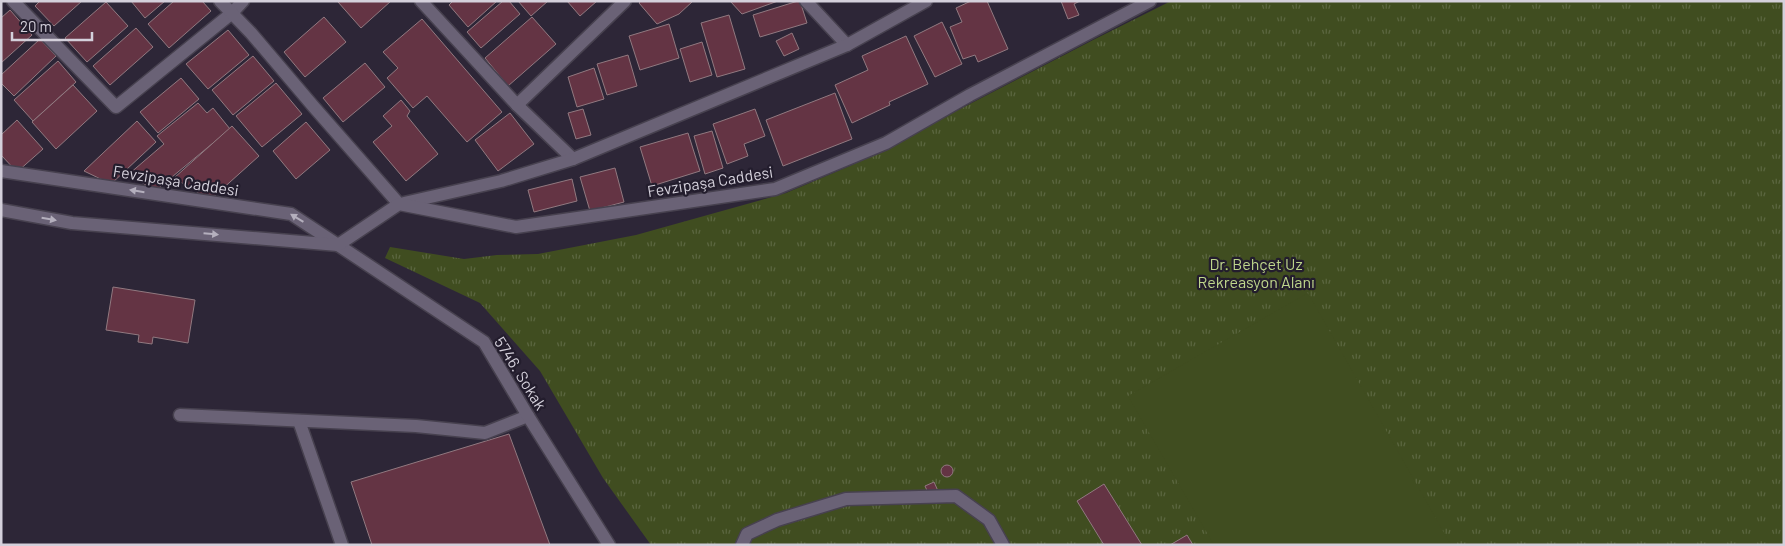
<svg xmlns="http://www.w3.org/2000/svg" width="1785" height="546" font-family="Barlow,sans-serif">
  <defs>
    <pattern id="park-tufts" width="24" height="20" patternUnits="userSpaceOnUse" patternTransform="scale(1.25)"><rect width="24" height="20" fill="#404d20"/><path d="M3 7l-1-3M5 7V3M7 7l1-3M15 17l-1-3M17 17v-4M19 17l1-3" fill="none" stroke="#5b6640"/></pattern>
  </defs>
  <rect width="100%" height="100%" fill="#2d2637"/>
  <!-- park -->
  <polygon fill="url(#park-tufts)" points="1171,1 1784,1 1784,545 651,545 603,478 540,371 480,303 385,258 390,247 464,259 497,255 538,254 636,235 786,193 852,165 1095,39"/>
  <!-- pitch -->
  <polygon fill="#404d20" points="1308,293 1451,545 1214,545 1128,396"/>
  <!-- building -->
  <g fill="#643444" stroke="#917980">
    <polygon points="40,1 82,1 54,26 35,6"/>
    <polygon points="131,1 165,1 145,18"/>
    <polygon points="174,1 202,1 211,11 169,48 148,24"/>
    <polygon points="339,1 391,1 361,28 338,2"/>
    <polygon points="453,1 497,1 468,27 449,5"/>
    <polygon points="503,1 509,1 520,14 481,48 467,32"/>
    <polygon points="518,1 548,1 531,16"/>
    <polygon points="567,1 597,1 580,16"/>
    <polygon points="641,1 693,1 679,14 657,24 639,3"/>
    <polygon points="730,1 778,1 742,14"/>
    <polygon points="798,1 800,1 807,23 760,37 753,15"/>
    <polygon points="971,1 987,1 1008,49 978,62 975,55 963,59 950,27 962,22 956,8"/>
    <polygon points="1061,1 1080,1 1074,4 1079,15 1068,19"/>
    <polygon points="106,2 128,26 87,62 65,38"/>
    <polygon points="10,10 32,35 1,63 1,18"/>
    <polygon points="729,15 745,69 717,77 701,23"/>
    <polygon points="324,17 346,42 305,77 284,52"/>
    <polygon points="532,17 556,44 508,86 485,58"/>
    <polygon points="422,19 502,112 467,142 427,96 413,108 387,78 398,68 383,52"/>
    <polygon points="942,22 962,64 935,77 914,36"/>
    <polygon points="669,24 679,58 640,70 629,36"/>
    <polygon points="136,28 153,47 110,85 93,66"/>
    <polygon points="228,30 249,55 208,89 186,64"/>
    <polygon points="792,33 799,49 784,56 776,41"/>
    <polygon points="906,36 928,84 889,102 890,105 852,123 835,85 868,70 862,56"/>
    <polygon points="40,39 56,56 14,96 1,83 1,75"/>
    <polygon points="702,42 712,75 690,82 680,49"/>
    <polygon points="628,55 637,86 607,95 597,64"/>
    <polygon points="253,56 274,81 233,115 212,90"/>
    <polygon points="58,61 76,82 33,121 14,100"/>
    <polygon points="365,63 385,87 343,122 323,98"/>
    <polygon points="594,68 604,99 577,107 568,77"/>
    <polygon points="181,78 199,99 158,133 140,112"/>
    <polygon points="276,83 302,114 262,147 236,116"/>
    <polygon points="73,85 97,111 56,149 32,122"/>
    <polygon points="835,93 852,139 783,166 766,120"/>
    <polygon points="401,100 410,111 407,116 438,154 406,181 373,142 392,126 383,116"/>
    <polygon points="198,103 207,113 213,108 230,129 155,191 129,174 164,144 157,136"/>
    <polygon points="583,109 591,135 576,139 568,113"/>
    <polygon points="755,109 765,136 744,144 748,156 727,164 713,124"/>
    <polygon points="510,113 534,144 498,171 475,140"/>
    <polygon points="17,120 43,149 17,172 1,155 1,135"/>
    <polygon points="137,121 156,142 111,184 84,171"/>
    <polygon points="306,122 330,150 296,179 273,151"/>
    <polygon points="232,126 259,156 210,200 174,178"/>
    <polygon points="712,131 723,168 705,174 694,136"/>
    <polygon points="688,133 700,171 652,186 640,147"/>
    <polygon points="615,168 624,202 590,211 580,177"/>
    <polygon points="572,179 577,201 534,212 528,190"/>
    <polygon points="113,287 195,300 188,343 153,337 152,344 138,342 139,335 106,330"/>
    <polygon points="509,434 550,545 372,545 351,482"/>
    <circle cx="947" cy="471" r="6"/>
    <polygon points="934,482 938,491 929,495 925,486"/>
    <polygon points="1104,484 1142,545 1104,545 1077,501"/>
    <polygon points="1187,535 1193,545 1170,545"/>
  </g>
  <g fill="none" stroke-linecap="round" stroke-linejoin="round">
    <defs>
      <g id="service">
        <polyline points="180,415 416,426 485,433 528,416"/>
        <polyline points="299,421 342,545"/>
        <polyline points="742,545 747,534 777,520 846,499 956,496 989,520 1003,545"/>
      </g>
      <g id="minor">
        <polyline points="13,1 116,107 232,13 243,1"/>
        <polyline points="220,1 251,33 313,106 399,204"/>
        <polyline points="421,1 517,105 573,159"/>
        <polyline points="806,1 847,45"/>
        <polyline points="517,105 625,1"/>
        <polyline points="338,245 484,342 528,416 609,545"/>
      </g>
      <g id="tertiary">
        <polyline points="1,171 291,214 335,243"/>
        <polyline points="404,203 501,181 573,159 847,45 926,1"/>
        <polyline points="1,210 72,223 338,245 399,204 516,227 775,189 886,143 970,95 1150,1"/>
      </g>
    </defs>
    <!-- service casing -->
    <use href="#service" stroke="#47414f" stroke-width="15"/>
    <!-- minor casing -->
    <use href="#minor" stroke="#47414f" stroke-width="15"/>
    <!-- tertiary casing -->
    <use href="#tertiary" stroke="#47414f" stroke-width="15"/>
    <!-- service -->
    <use href="#service" stroke="#6a6276" stroke-width="12"/>
    <!-- minor -->
    <use href="#minor" stroke="#6a6276" stroke-width="12"/>
    <!-- tertiary -->
    <use href="#tertiary" stroke="#6a6276" stroke-width="12"/>
  </g>
  <!-- one-way arrows -->
  <defs><path id="oneway-solid" d="M-6-.8H1V-3.2L6.5 0L1 3.2V.8H-6Z" transform="scale(1.25)"/></defs>
  <g fill="#b4afbd">
    <use href="#oneway-solid" transform="translate(137 191) rotate(-171)"/>
    <use href="#oneway-solid" transform="translate(297 218) rotate(-149)"/>
    <use href="#oneway-solid" transform="translate(49 219) rotate(10)"/>
    <use href="#oneway-solid" transform="translate(211 234) rotate(5)"/>
  </g>
  <g text-anchor="middle" dominant-baseline="central" stroke-width="4.5" stroke-linejoin="round" paint-order="stroke">
    <!-- street labels -->
    <g font-size="16" fill="#d4d0db" stroke="#231d2d">
      <text transform="translate(176 180) rotate(9)">Fevzipaşa Caddesi</text>
      <text transform="translate(710 181) rotate(-9)">Fevzipaşa Caddesi</text>
      <text transform="translate(521 373) rotate(58)">5746. Sokak</text>
    </g>
    <!-- park labels -->
    <g font-size="16" fill="#bed68b" stroke="#231d2d">
      <text x="1256" y="263">Dr. Behçet Uz<tspan x="1256" dy="18">Rekreasyon Alanı</tspan></text>
    </g>
  </g>
  <!-- border -->
  <rect width="1785" height="546" fill="none" stroke="#d4d0db" stroke-width="5"/>
  <!-- scale -->
  <path d="M12 32v8h80v-8" fill="none" stroke="#d4d0db" stroke-width="2.5"/>
  <text x="20" y="32" font-size="15" fill="#d4d0db" stroke="#231d2d" stroke-width="4" paint-order="stroke">20 m</text>
</svg>
